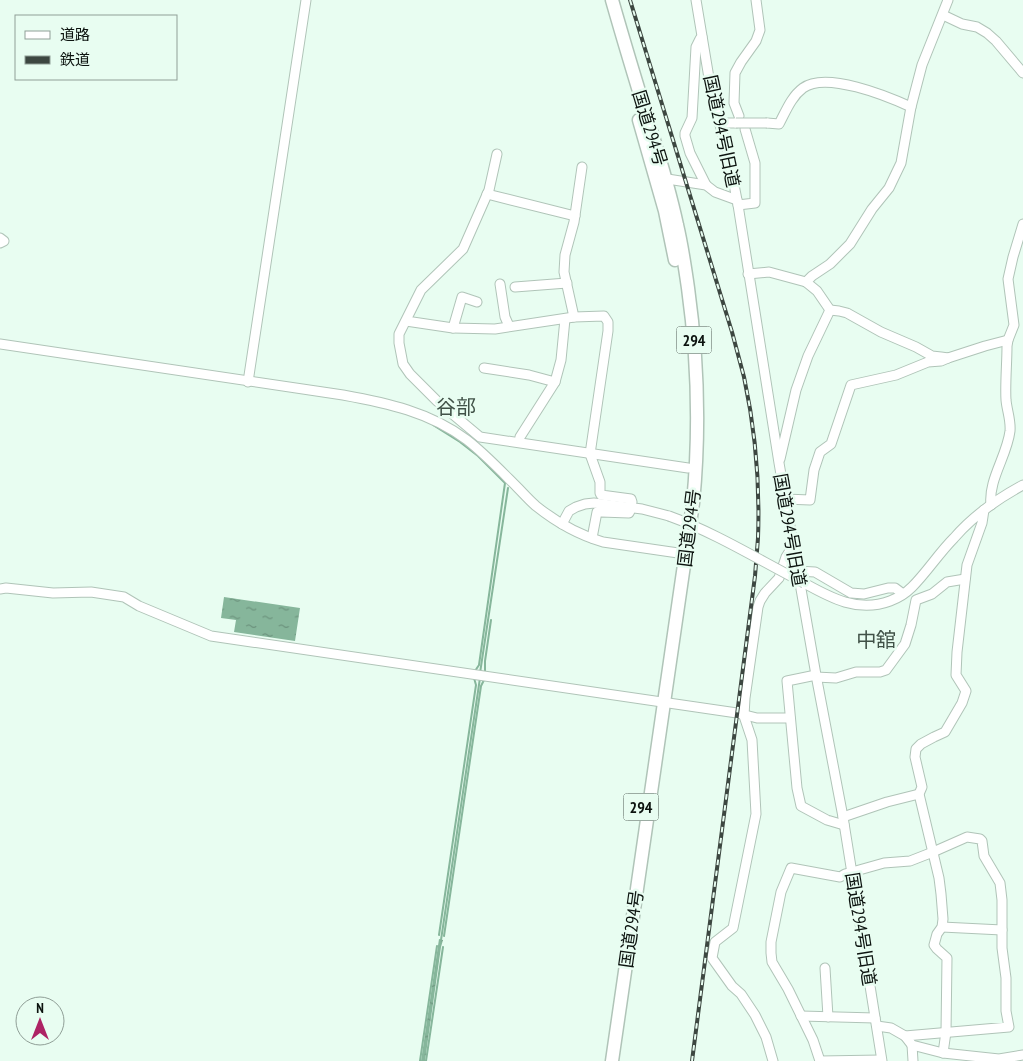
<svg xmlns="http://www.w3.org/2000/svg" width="1023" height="1061" font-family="'PT Sans Narrow','Noto Sans JP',sans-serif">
  <defs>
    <pattern id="water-ripples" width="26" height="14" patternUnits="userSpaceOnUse" patternTransform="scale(1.25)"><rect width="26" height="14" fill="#86b69b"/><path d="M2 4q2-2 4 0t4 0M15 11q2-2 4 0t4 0" fill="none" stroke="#6c937d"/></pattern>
  </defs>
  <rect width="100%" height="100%" fill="#e8fdf1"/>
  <!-- water -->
  <g fill="url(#water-ripples)">
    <polygon points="224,597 300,608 295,641 234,632 236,620 221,618"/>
    <polygon points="439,939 443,940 441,947 425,1061 421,1061"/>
  </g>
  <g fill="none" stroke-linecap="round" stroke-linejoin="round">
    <!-- stream -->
    <g stroke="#86b69b" stroke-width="2">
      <polyline points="433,425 460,442 478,456 505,483 479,665 475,671"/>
      <polyline points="485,672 485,661 491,620"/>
      <polyline points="480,673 508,488"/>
      <polyline points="439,935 476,685 474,678"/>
      <polyline points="444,936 481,686 484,680"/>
      <polyline points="441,940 480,678"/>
      <polyline points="420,1061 437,946"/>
      <polyline points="426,1061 443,947"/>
    </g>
    <defs>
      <g id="minor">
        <polyline points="696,0 711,90 715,108 727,149 738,205 779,463 816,675 843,817 882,1061"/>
        <polyline points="943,15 962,24 977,27 987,33 996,41 1023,73"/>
        <polyline points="702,37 700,39 696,47 692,118 685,133 685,136 690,153 706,185"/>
        <polyline points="739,116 734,103 735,73 741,62 756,41 760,30 756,0"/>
        <polyline points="719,123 736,123"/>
        <path d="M767 123 779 124C786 111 791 97 803 88 826 71 887 96 911 107"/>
        <polyline points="497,154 489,190 463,249 421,290 399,334 399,343 403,364 410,374 437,401 480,437 688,468"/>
        <polyline points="661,178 706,185 715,192 737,200"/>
        <polyline points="487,194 575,216"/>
        <polyline points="738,205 755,203 755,163 745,129"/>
        <polyline points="0,238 4,241 0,243"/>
        <polyline points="748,274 769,272 806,282 817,291 830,310"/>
        <polyline points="806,282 812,276 830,264 850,244 872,209 889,188 901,163 911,107 922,65 948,0"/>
        <polyline points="500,284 505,317 509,326"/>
        <polyline points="515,287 567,283"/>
        <polyline points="830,310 839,311 847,313 881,332 916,347 932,356 941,357 948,358 985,346 1008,340"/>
        <polyline points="574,317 564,272 565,255 574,222 582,167"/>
        <polyline points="406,321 453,328 495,329 574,317 604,316 608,322 608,331 590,454 600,482 600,493 601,495 631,499 632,502"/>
        <polyline points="453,328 462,297 477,302"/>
        <path d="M0 344 343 395C387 403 430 412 467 440 485 454 501 471 517 487 523 493 529 500 536 506 556 522 579 535 603 542L685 554"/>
        <polyline points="484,368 529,375 555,382"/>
        <polyline points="248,382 306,0"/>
        <polyline points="519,442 520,437 555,382 561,360 565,319"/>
        <polyline points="780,459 796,390 808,356 830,310"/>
        <polyline points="785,499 810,500 814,470 820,452 831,444 851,385 896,375 928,362 941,361 948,358"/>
        <path d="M991 505C988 480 1007 456 1010 431 1011 420 1007 411 1006 400 1005 384 1007 363 1007 346L1008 340 1014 325 1008 279 1013 257 1023 224"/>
        <polyline points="562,524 569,511 576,507 585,504 594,503 642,509 669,516"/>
        <polyline points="592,538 597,512 601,512 629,513 630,511"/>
        <polyline points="797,571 815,572 851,593 864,594 888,588 895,588 903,594"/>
        <path d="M804 583C831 598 858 613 890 601 898 598 906 593 912 587 927 572 939 553 954 538 973 516 997 499 1023 485"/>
        <polyline points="0,589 6,588 53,593 91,592 124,597 139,606 211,636 737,713 757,718 790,718"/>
        <polyline points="816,675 787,681 797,788 801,806 827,820 844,825"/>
        <polyline points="816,677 836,678 856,672 880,672 886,670 905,644 911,625 916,600 932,594 947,582 965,579"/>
        <polyline points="843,817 887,802 919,794"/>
        <polyline points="942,927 1002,930"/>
        <polyline points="825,968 828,1017"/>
        <polyline points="801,1016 875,1018"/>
        <polyline points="877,1026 891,1028 905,1036 912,1045 943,1053 999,1059 1023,1055"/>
        <polyline points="912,1045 913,1061"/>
        <polyline points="943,1053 946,1032 947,958 937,949 934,945 937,934 942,927 943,919 941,894 939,878 919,794 922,787 915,757 916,749 921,744 934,737 945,732 962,703 966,691 956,675 957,652 967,565 982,523 984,510"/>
        <polyline points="773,1061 766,1037 755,1015 741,994 732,986 712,958 715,942 733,928 756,814 752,740 744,716 745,698 758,607 760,601 765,593 779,578 786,557 793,546"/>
        <polyline points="820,1061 813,1040 788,989 772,962 771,953 771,942 781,892 791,868 840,877 845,874 884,863 910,861 933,852 967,837 980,839 982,841 984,856 1000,883 1002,900 1002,948 1006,978 1006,1011 1009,1027 905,1036"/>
        <polyline points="820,1061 881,1060"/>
      </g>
      <g id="highway">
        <path d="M612 0C624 42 637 85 650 127 660 159 670 192 677 225 682 246 685 267 688 288 698 360 700 431 693 503L612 1061"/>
        <polyline points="639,120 665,211 675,260"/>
      </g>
    </defs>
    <!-- minor casing -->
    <use href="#minor" stroke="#b0c4b8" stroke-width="11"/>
    <!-- highway casing -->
    <use href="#highway" stroke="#b0c4b8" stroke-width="15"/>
    <!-- minor -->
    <use href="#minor" stroke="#fff" stroke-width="9"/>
    <!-- highway -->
    <use href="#highway" stroke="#fff" stroke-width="12"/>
    <defs>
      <path id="rail" d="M630 0 732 332C736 347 740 362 744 377 755 428 760 485 758 538 757 550 756 563 755 576L692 1061"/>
    </defs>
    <!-- rail casing -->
    <use href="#rail" stroke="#3d4741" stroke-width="4"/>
    <!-- rail -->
    <use href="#rail" stroke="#e8fdf1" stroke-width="2" stroke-dasharray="5.5" stroke-linecap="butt"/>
    <defs>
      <g id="minor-bridge">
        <polyline points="736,123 767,123"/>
        <path d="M669 516C716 533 759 560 804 583"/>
      </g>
    </defs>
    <!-- minor-bridge casing -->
    <use href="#minor-bridge" stroke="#b0c4b8" stroke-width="11" stroke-linecap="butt"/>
    <!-- minor-bridge -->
    <use href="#minor-bridge" stroke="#fff" stroke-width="9"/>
  </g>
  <g text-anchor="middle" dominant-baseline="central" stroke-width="5" stroke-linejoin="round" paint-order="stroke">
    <!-- shield labels -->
    <g fill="#e8fdf1" stroke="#4e5953" stroke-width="1">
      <rect x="676.5" y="326.5" width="35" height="27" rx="4"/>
      <rect x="623.5" y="793.5" width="35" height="27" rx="4"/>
    </g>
    <g font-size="16" font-weight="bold" fill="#0c130f">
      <text x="694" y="340">294</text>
      <text x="641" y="807">294</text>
    </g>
    <!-- street labels -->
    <g font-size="18" fill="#0c130f" stroke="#e8fdf1">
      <text transform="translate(650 128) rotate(73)">国道294号</text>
      <text transform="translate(722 131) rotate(78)">国道294号旧道</text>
      <text transform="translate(689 528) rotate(-83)">国道294号</text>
      <text transform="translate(790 530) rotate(80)">国道294号旧道</text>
      <text transform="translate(631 929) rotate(-82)">国道294号</text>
      <text transform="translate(861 929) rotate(81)">国道294号旧道</text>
    </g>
    <!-- quarter labels -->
    <g font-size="20" fill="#415248" stroke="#e8fdf1">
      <text x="456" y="407">谷部</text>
      <text x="876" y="640">中舘</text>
    </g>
  </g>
  <!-- legend -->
  <rect x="15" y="15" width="162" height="65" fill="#e8fdf1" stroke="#909f97"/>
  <rect x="25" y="31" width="25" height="8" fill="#ffffff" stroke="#909f97"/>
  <text x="60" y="40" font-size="15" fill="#0c130f">道路</text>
  <rect x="25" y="56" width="25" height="8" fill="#3d4741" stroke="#909f97"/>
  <text x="60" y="65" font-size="15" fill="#0c130f">鉄道</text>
  <!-- north arrow -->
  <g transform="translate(40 1021)"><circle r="24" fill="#e8fdf1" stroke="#909f97"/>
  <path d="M0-4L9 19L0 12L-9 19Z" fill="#ad2364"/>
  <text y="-8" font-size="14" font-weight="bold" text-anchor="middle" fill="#0c130f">N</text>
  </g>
</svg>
